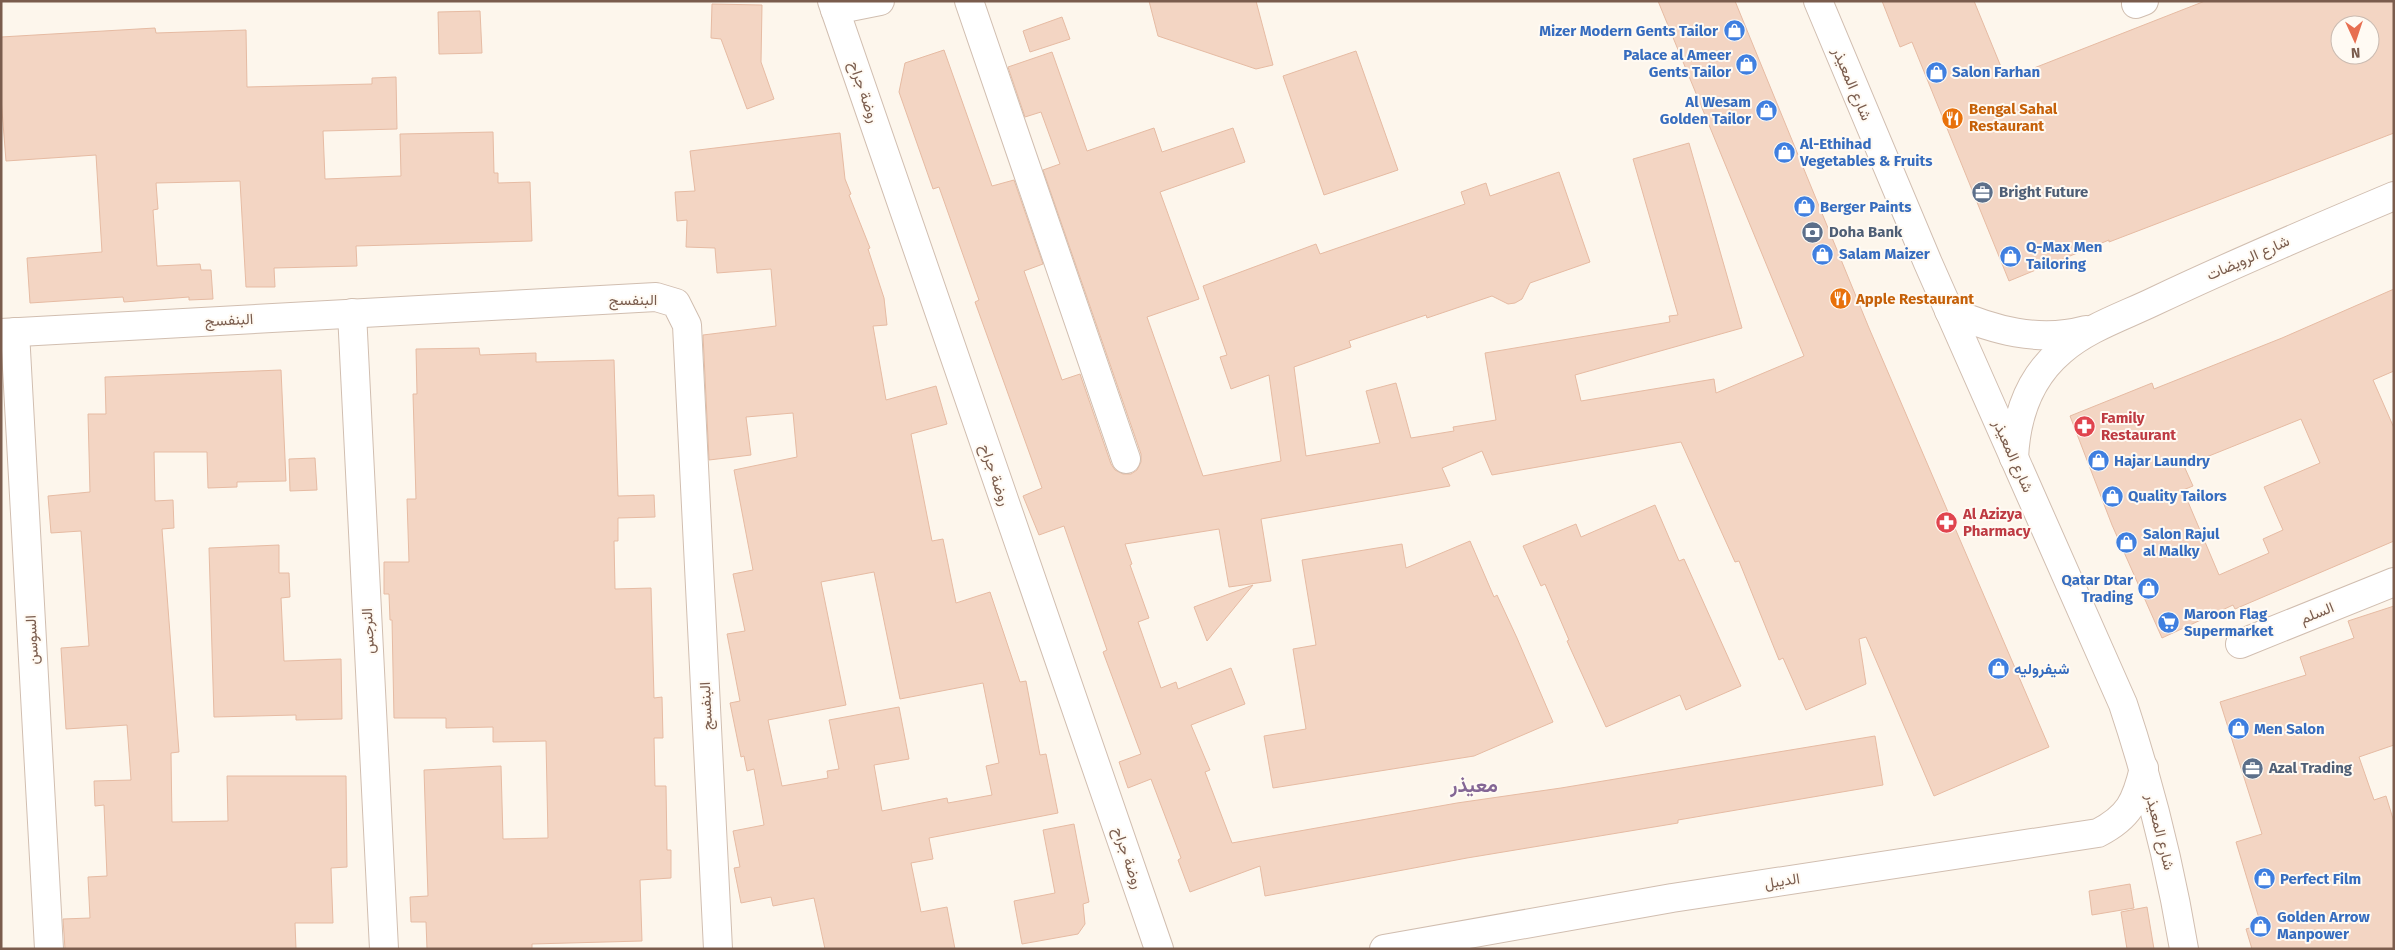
<svg xmlns="http://www.w3.org/2000/svg" width="2395" height="950" font-family="'Fira Sans',Vazirmatn,sans-serif">
  <rect width="100%" height="100%" fill="#fdf6ec"/>
  <!-- building -->
  <g fill="#f3d5c3" stroke="#e6bba3" fill-rule="evenodd">
    <polygon points="1149,1 1256,1 1273,65 1256,69 1158,36"/>
    <polygon points="1658,1 1735,1 1869,328 2049,747 1934,796 1866,637 1859,639 1866,684 1806,710 1783,658 1779,660 1739,561 1735,562 1681,442 1492,475 1482,451 1442,468 1450,486 1261,519 1271,581 1229,587 1219,529 1125,544 1132,564 1130,565 1149,618 1138,622 1161,688 1176,682 1178,689 1231,668 1245,704 1191,725 1210,770 1205,772 1232,843 1457,803 1561,788 1875,736 1883,785 1678,820 1678,823 1467,858 1265,896 1260,866 1190,892 1178,860 1181,858 1151,779 1128,788 1119,762 1141,754 1103,652 1107,650 1064,526 1039,535 1023,496 1042,488 975,302 979,300 939,187 933,189 899,92 905,63 944,50 992,186 1014,180 1043,264 1024,271 1062,380 1080,374 1111,464 1115,470 1123,474 1131,474 1137,470 1141,462 1141,454 1043,170 1060,164 1041,112 1025,117 1008,67 1052,52 1087,151 1154,128 1162,152 1233,128 1245,162 1160,192 1199,299 1147,317 1203,476 1281,461 1269,375 1231,389 1220,357 1227,355 1203,286 1316,244 1320,254 1465,204 1461,192 1486,183 1490,196 1559,172 1590,262 1530,283 1522,299 1515,303 1508,304 1492,296 1427,318 1426,315 1349,341 1351,347 1294,367 1306,456 1380,443 1366,391 1396,383 1411,438 1454,431 1453,427 1496,420 1485,353 1670,322 1669,316 1678,315 1633,159 1689,143 1742,328 1575,375 1581,401 1714,379 1716,393 1804,356"/>
    <path d="M1882 1H1974L2006 79 2205 1H2394V133L2109 242V240L2009 281 1912 42 1900 47ZM2340 25H2370V55H2340Z"/>
    <polygon points="712,4 762,5 761,62 774,99 747,109 721,39 711,38"/>
    <polygon points="480,11 482,53 439,54 438,12"/>
    <polygon points="1062,17 1070,39 1030,52 1023,31"/>
    <polygon points="155,28 156,33 246,30 247,87 372,84 372,78 396,77 397,129 323,131 325,179 401,176 400,134 493,132 494,173 498,173 498,183 530,182 532,241 356,246 357,266 274,268 275,287 246,287 240,181 156,183 158,209 153,210 157,266 200,264 201,270 211,270 213,299 189,300 189,297 124,302 123,297 30,303 27,258 102,252 96,155 6,161 1,98 1,37"/>
    <polygon points="1356,51 1398,170 1324,195 1283,76"/>
    <path d="M840 133 845 179 851 194 849 195 870 248 868 249 884 298 887 325 873 326 886 400 936 386 947 424 911 434 932 541 943 539 956 603 990 592 1020 682 1026 681 1040 755 1046 754 1058 813 929 838 933 859 911 863 921 912 947 907 955 949H825L814 898 773 906 771 897 741 903 734 868 740 867 733 831 764 825 754 769 747 771 744 756 741 757 730 703 740 701 727 634 745 631 733 574 753 570 734 470 797 457 793 413 746 417 751 455 709 460 703 335 776 326 771 269 717 273 715 248 686 247 687 220 677 221 675 192 695 191 690 151ZM874 572 900 699 983 683 999 763 986 766 992 795 948 803 947 798 882 811 874 765 909 759 899 707 829 720 839 769 827 771 828 778 782 786 768 720 846 705 821 582Z"/>
    <path d="M2394 289V371L2373 380 2394 428V541L2235 609 2233 605 2162 638 2112 525 2070 416 2152 383 2154 389 2282 338ZM2301 419 2320 463 2264 487 2283 530 2263 539 2269 553 2219 575 2183 490 2193 486 2184 466Z"/>
    <polygon points="479,348 480,355 536,353 536,362 614,360 618,496 654,495 655,517 618,518 618,541 614,541 615,589 651,588 654,698 662,697 663,738 654,738 655,786 666,786 667,850 671,850 671,878 640,880 642,941 532,944 532,949 427,949 426,922 411,922 410,897 428,896 424,770 501,766 503,839 548,838 546,741 493,742 493,727 446,728 446,718 394,718 392,620 390,620 389,594 384,594 384,562 409,562 407,499 416,499 413,394 417,394 416,349"/>
    <polygon points="281,370 286,481 237,482 237,487 208,488 207,452 154,452 155,501 173,500 174,528 162,529 179,752 171,753 172,822 228,821 227,776 346,776 347,867 331,868 333,923 295,923 296,949 65,949 63,919 90,918 88,877 107,876 104,805 95,806 94,781 131,780 127,725 66,729 61,648 89,646 81,531 51,533 48,496 90,492 88,414 106,414 105,377"/>
    <polygon points="315,458 317,490 290,491 289,459"/>
    <polygon points="1655,505 1679,561 1684,559 1741,686 1686,710 1680,695 1606,727 1567,641 1569,640 1545,584 1541,586 1523,546 1576,524 1581,537"/>
    <polygon points="1470,541 1494,597 1497,595 1517,638 1553,722 1474,756 1273,788 1264,736 1306,729 1293,649 1316,645 1302,560 1402,544 1406,568"/>
    <polygon points="279,545 279,573 289,573 290,597 281,598 284,661 341,659 342,719 296,720 296,715 214,717 209,548"/>
    <polygon points="1253,585 1207,641 1194,607"/>
    <polygon points="2394,606 2394,745 2359,757 2374,800 2386,796 2394,822 2394,949 2252,949 2246,929 2261,925 2236,842 2262,834 2220,702 2306,675 2300,657 2354,638 2348,621"/>
    <polygon points="1074,824 1089,902 1083,904 1085,924 1078,934 1022,944 1014,901 1055,893 1043,830"/>
    <polygon points="2130,884 2134,908 2092,915 2089,891"/>
    <polygon points="2147,907 2154,949 2127,949 2121,912"/>
  </g>
  <g fill="none" stroke-linecap="round" stroke-linejoin="round">
    <defs>
      <g id="minor">
        <polyline points="832,1 1159,949"/>
        <polyline points="969,1 1126,459"/>
        <path d="M1818 1 1928 263 2123 704C2150 785 2170 865 2184 949"/>
        <polyline points="2136,4 2144,1"/>
        <polyline points="835,10 880,1"/>
        <path d="M1949 311C1993 330 2038 343 2086 330"/>
        <polyline points="352,313 384,949"/>
        <polyline points="15,332 49,949"/>
        <polyline points="1,333 656,297 676,303 687,325 718,949"/>
        <path d="M2014 458C2016 417 2029 378 2061 351 2087 328 2124 316 2155 301 2233 264 2313 230 2394 196"/>
        <polyline points="2240,644 2394,582"/>
        <path d="M1384 949 1672 898 2098 833C2129 817 2136 802 2144 768"/>
      </g>
    </defs>
    <!-- minor casing -->
    <use href="#minor" stroke="#d1beb0" stroke-width="30"/>
    <!-- minor -->
    <use href="#minor" stroke="#fff" stroke-width="28"/>
  </g>
  <!-- icons -->
  <defs>
    <symbol id="shop-disc" viewBox="-11 -11 22 22"><circle r="9.5" fill="#3f7fe0" stroke="#fffaf3"/><path d="M-5-2.5h2.3a2.7 3.5 0 0 1 5.4 0H5L5.5 6h-11ZM-1.5-2.5h3a1.5 2.3 0 0 0-3 0Z" fill="#fff"/></symbol>
    <symbol id="restaurant-disc" viewBox="-11 -11 22 22"><circle r="9.5" fill="#e8710a" stroke="#fffaf3"/><path d="M-5-6h1v4h1v-4h1v4h1v-4h1v5L-1.5 .5V6h-2V.5L-5-1ZM5-6V6H3V1.5H1.5Q1.5-4 5-6Z" fill="#fff"/></symbol>
    <symbol id="office-disc" viewBox="-11 -11 22 22"><circle r="9.5" fill="#5c6f8a" stroke="#fffaf3"/><path d="M-6-3h4V-5.5h4V-3h4V5H-6ZM-1-4.5V-3h2v-1.5ZM-6 0V1H6V0Z" fill="#fff"/></symbol>
    <symbol id="bank-disc" viewBox="-11 -11 22 22"><circle r="9.5" fill="#5c6f8a" stroke="#fffaf3"/><path d="M-6-4H6V4H-6ZM0-2.3a2.3 2.3 0 1 0 0 4.6a2.3 2.3 0 1 0 0-4.6Z" fill="#fff"/></symbol>
    <symbol id="pharmacy-disc" viewBox="-11 -11 22 22"><circle r="9.5" fill="#e0444e" stroke="#fffaf3"/><path d="M-2-6h4v4h4v4h-4v4h-4v-4h-4v-4h4Z" fill="#fff"/></symbol>
    <symbol id="supermarket-disc" viewBox="-11 -11 22 22"><circle r="9.5" fill="#3f7fe0" stroke="#fffaf3"/><path d="M-6-5.5h2.5l.6 2H6L4.5 2H-2.5L-4.4-4H-6ZM-1.5 3.2a1.3 1.3 0 1 0 .1 0ZM3 3.2a1.3 1.3 0 1 0 .1 0Z" fill="#fff"/></symbol>
  </defs>
  <g fill-rule="evenodd">
    <use href="#shop-disc" x="1722" y="18" width="25" height="25"/>
    <use href="#shop-disc" x="1734" y="52" width="25" height="25"/>
    <use href="#shop-disc" x="1924" y="60" width="25" height="25"/>
    <use href="#shop-disc" x="1754" y="98" width="25" height="25"/>
    <use href="#restaurant-disc" x="1940" y="106" width="25" height="25"/>
    <use href="#shop-disc" x="1772" y="140" width="25" height="25"/>
    <use href="#office-disc" x="1970" y="180" width="25" height="25"/>
    <use href="#shop-disc" x="1792" y="194" width="25" height="25"/>
    <use href="#bank-disc" x="1800" y="220" width="25" height="25"/>
    <use href="#shop-disc" x="1810" y="242" width="25" height="25"/>
    <use href="#shop-disc" x="1998" y="244" width="25" height="25"/>
    <use href="#restaurant-disc" x="1828" y="286" width="25" height="25"/>
    <use href="#pharmacy-disc" x="2072" y="414" width="25" height="25"/>
    <use href="#shop-disc" x="2086" y="448" width="25" height="25"/>
    <use href="#shop-disc" x="2100" y="484" width="25" height="25"/>
    <use href="#pharmacy-disc" x="1934" y="510" width="25" height="25"/>
    <use href="#shop-disc" x="2114" y="530" width="25" height="25"/>
    <use href="#shop-disc" x="2136" y="576" width="25" height="25"/>
    <use href="#supermarket-disc" x="2156" y="610" width="25" height="25"/>
    <use href="#shop-disc" x="1986" y="656" width="25" height="25"/>
    <use href="#shop-disc" x="2226" y="716" width="25" height="25"/>
    <use href="#office-disc" x="2240" y="756" width="25" height="25"/>
    <use href="#shop-disc" x="2252" y="866" width="25" height="25"/>
    <use href="#shop-disc" x="2248" y="914" width="25" height="25"/>
  </g>
  <g text-anchor="middle" dominant-baseline="central" stroke-width="4" stroke-linejoin="round" paint-order="stroke">
    <!-- shop labels -->
    <g font-size="15" font-weight="bold" fill="#366cbe" stroke="#fffaf3" text-anchor="start">
      <text x="1718" y="31" text-anchor="end">Mizer Modern Gents Tailor</text>
      <text x="1731" y="55" text-anchor="end">Palace al Ameer<tspan x="1731" dy="17">Gents Tailor</tspan></text>
      <text x="1952" y="72">Salon Farhan</text>
      <text x="1751" y="102" text-anchor="end">Al Wesam<tspan x="1751" dy="17">Golden Tailor</tspan></text>
      <text x="1800" y="144">Al-Ethihad<tspan x="1800" dy="17">Vegetables &amp; Fruits</tspan></text>
      <text x="1820" y="207">Berger Paints</text>
      <text x="2026" y="247">Q-Max Men<tspan x="2026" dy="17">Tailoring</tspan></text>
      <text x="1839" y="254">Salam Maizer</text>
      <text x="2114" y="461">Hajar Laundry</text>
      <text x="2128" y="496">Quality Tailors</text>
      <text x="2143" y="534">Salon Rajul<tspan x="2143" dy="17">al Malky</tspan></text>
      <text x="2133" y="580" text-anchor="end">Qatar Dtar<tspan x="2133" dy="17">Trading</tspan></text>
      <text x="2184" y="614">Maroon Flag<tspan x="2184" dy="17">Supermarket</tspan></text>
      <text x="2014" y="669">شيفروليه</text>
      <text x="2254" y="729">Men Salon</text>
      <text x="2280" y="879">Perfect Film</text>
      <text x="2277" y="917">Golden Arrow<tspan x="2277" dy="17">Manpower</tspan></text>
    </g>
    <!-- street labels -->
    <g font-size="15" fill="#7a5c4d" stroke="#fffaf3">
      <text transform="translate(1852 84) rotate(67)">شارع المعيذر</text>
      <text transform="translate(864 92) rotate(71)">روضة جراح</text>
      <text transform="translate(2248 258) rotate(-24)">شارع الرويضات</text>
      <text x="633" y="300">البنفسج</text>
      <text transform="translate(229 320) rotate(-3)">البنفسج</text>
      <text transform="translate(2013 456) rotate(66)">شارع المعيذر</text>
      <text transform="translate(995 475) rotate(71)">روضة جراح</text>
      <text transform="translate(2317 613) rotate(-22)">السلم</text>
      <text transform="translate(368 631) rotate(-93)">النرجس</text>
      <text transform="translate(32 640) rotate(-93)">السوسن</text>
      <text transform="translate(706 706) rotate(-93)">البنفسج</text>
      <text transform="translate(2160 832) rotate(76)">شارع المعيذر</text>
      <text transform="translate(1128 858) rotate(71)">روضة جراح</text>
      <text transform="translate(1782 881) rotate(-9)">الديبل</text>
    </g>
    <!-- food labels -->
    <g font-size="15" font-weight="bold" fill="#c56008" stroke="#fffaf3" text-anchor="start">
      <text x="1969" y="109">Bengal Sahal<tspan x="1969" dy="17">Restaurant</tspan></text>
      <text x="1856" y="299">Apple Restaurant</text>
    </g>
    <!-- service labels -->
    <g font-size="15" font-weight="bold" fill="#4e5e75" stroke="#fffaf3" text-anchor="start">
      <text x="1999" y="192">Bright Future</text>
      <text x="1829" y="232">Doha Bank</text>
      <text x="2269" y="768">Azal Trading</text>
    </g>
    <!-- health labels -->
    <g font-size="15" font-weight="bold" fill="#be3a42" stroke="#fffaf3" text-anchor="start">
      <text x="2101" y="418">Family<tspan x="2101" dy="17">Restaurant</tspan></text>
      <text x="1963" y="514">Al Azizya<tspan x="1963" dy="17">Pharmacy</tspan></text>
    </g>
    <!-- district labels -->
    <g font-size="20" font-weight="bold" fill="#846695" stroke="#fffaf3">
      <text x="1474" y="785">معيذر</text>
    </g>
  </g>
  <!-- border -->
  <rect width="2395" height="950" fill="none" stroke="#7a5c4d" stroke-width="5"/>
  <!-- north arrow -->
  <g transform="translate(2355 40) rotate(177)"><circle r="24" fill="#fffaf3" stroke="#cabbb1"/>
  <path d="M0-4L9 19L0 12L-9 19Z" fill="#e76f51"/>
  <text y="-8" font-size="14" font-weight="bold" text-anchor="middle" fill="#7a5c4d">N</text>
  </g>
</svg>
